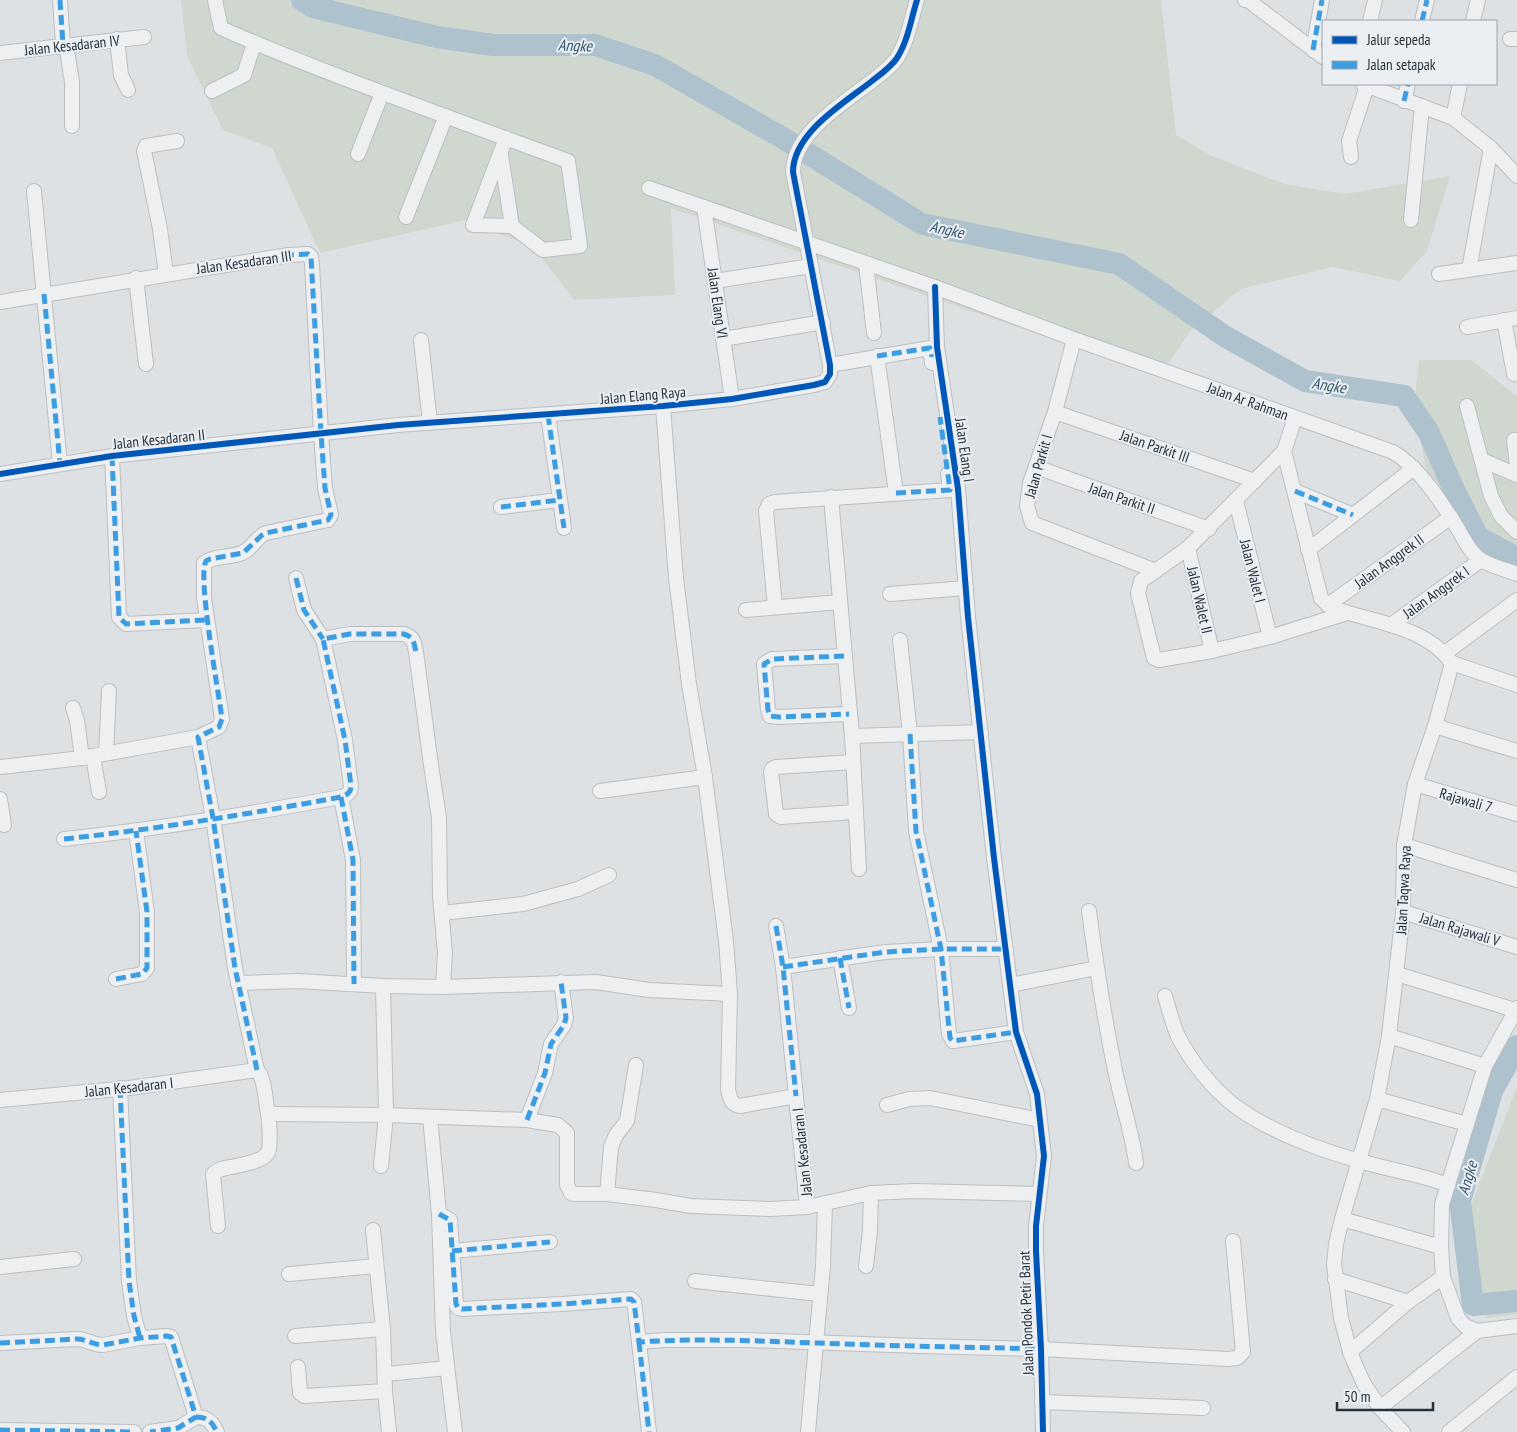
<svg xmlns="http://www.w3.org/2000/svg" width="1517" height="1432" font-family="'PT Sans Narrow',sans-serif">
  <rect width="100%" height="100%" fill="#dee1e3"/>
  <!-- green -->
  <g fill="#d0d7ce">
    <polygon points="181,0 1161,0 1176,135 1212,156 1284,184 1345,194 1450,176 1427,251 1400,281 1333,267 1241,289 1192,329 1160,376 671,208 675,295 574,300 534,248 466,220 320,253 272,148 223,130 187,56"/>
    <polygon points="1419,360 1472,360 1517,397 1517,580 1476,548 1428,481 1414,405"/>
    <polygon points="1517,1087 1517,1314 1486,1318 1468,1213"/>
  </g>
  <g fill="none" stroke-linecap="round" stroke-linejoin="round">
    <!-- river -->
    <g stroke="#adc2cd" stroke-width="22">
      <polyline points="302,0 313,7 437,37 493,45 595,45 655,65 781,137 922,224 1119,264 1226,337 1305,381 1404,396 1429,433 1454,490 1478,537 1517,558"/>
      <polyline points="1517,1046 1492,1091 1460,1201 1473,1305 1517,1301"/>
    </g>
    <defs>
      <g id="minor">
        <polyline points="60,0 63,45"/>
        <path d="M215 0 221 28C260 46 299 61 338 76 414 105 491 133 568 161L580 246 543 250 512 226 473 225 506 138"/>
        <polyline points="1245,0 1249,1 1323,57"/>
        <polyline points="1370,21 1375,0"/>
        <polyline points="1422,21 1427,0"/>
        <polyline points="1473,21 1478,0"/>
        <polyline points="117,39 121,75 128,90"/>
        <polyline points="1510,39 1517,39"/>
        <polyline points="66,44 72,82 72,126"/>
        <polyline points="1313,50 1322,0"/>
        <polyline points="0,53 144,37"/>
        <polyline points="1363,84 1453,118 1491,148 1517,176"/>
        <polyline points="212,91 244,75 254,44"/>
        <polyline points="1404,101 1408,84"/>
        <polyline points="1453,118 1460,84"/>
        <polyline points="358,154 382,93"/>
        <polyline points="501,155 512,226"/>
        <polyline points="1351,157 1349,141 1367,86"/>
        <path d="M649 188 935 287 1074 339 1393 452C1419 467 1442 503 1458 529 1464 539 1470 553 1481 560 1491 566 1506 570 1517 574"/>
        <polyline points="34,191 60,464"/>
        <polyline points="704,207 732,399"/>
        <polyline points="406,217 446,116"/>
        <polyline points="1411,220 1422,106"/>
        <polyline points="866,264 874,333"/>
        <polyline points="1469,270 1491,148"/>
        <polyline points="166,274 160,229 144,151 146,146 177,141"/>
        <polyline points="1439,274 1517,263"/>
        <polyline points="136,278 146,364"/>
        <polyline points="715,281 811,266"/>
        <polyline points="935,287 937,347 958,489 968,617 994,858 1016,1032 1037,1094 1044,1156 1036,1226 1036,1251 1041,1349 1043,1432"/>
        <path d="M0 302 288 255 308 254 311 257 312 264 321 434 325 488 331 515 328 520 266 533C256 537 252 549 242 553 230 558 215 555 204 563V598L222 719 219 727 198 737 82 758 0 767"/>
        <polyline points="1504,320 1514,374"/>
        <polyline points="1467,327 1517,318"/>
        <polyline points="723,339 823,322"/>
        <polyline points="1074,339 1055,412 1030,483 1027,506 1032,523 1156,571"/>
        <polyline points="421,340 430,423"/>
        <polyline points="877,356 896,493"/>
        <polyline points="830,365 930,348 932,363"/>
        <path d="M663 406 676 578 689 684 705 777 726 941 730 994 728 1090C730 1098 731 1105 740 1106L796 1096"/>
        <polyline points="1467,406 1491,496 1501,516 1517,532"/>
        <polyline points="1055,412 1255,481"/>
        <polyline points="548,415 564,528"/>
        <path d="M1295 418 1284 451 1321 598 1328 605 1336 609C1376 623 1425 626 1452 663L1435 726 1415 784 1404 845 1403 912 1389 1036 1377 1099 1342 1219 1336 1244 1334 1264 1341 1318 1350 1352 1355 1364 1364 1384 1380 1408 1403 1432"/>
        <polyline points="1517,440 1514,440 1517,466"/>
        <polyline points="1284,451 1188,548 1141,581 1138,593 1154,658 1159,660 1212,651 1270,637 1347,613"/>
        <polyline points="112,456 119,617 126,624 207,620"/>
        <polyline points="1482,460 1517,475"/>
        <polyline points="1036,467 1209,529"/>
        <path d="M0 474 112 456 398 425 663 406 732 399 814 385 825 382 830 374V365L793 172C793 133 844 103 872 81 881 74 891 67 897 58 908 41 911 19 917 0"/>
        <polyline points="1295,491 1353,515"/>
        <polyline points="831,497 852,736 859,869"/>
        <polyline points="1236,501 1270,637"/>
        <polyline points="501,507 559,500"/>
        <polyline points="1188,548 1212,651"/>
        <polyline points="1308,550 1414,468"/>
        <polyline points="296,578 304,610 323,639"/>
        <polyline points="890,594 966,588"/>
        <polyline points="1328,605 1451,517"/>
        <polyline points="775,607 766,511 769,504 775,502 950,490 948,474"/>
        <polyline points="746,610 840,602"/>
        <polyline points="1391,625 1481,560"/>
        <polyline points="900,640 910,734 916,831 941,949 949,1034 953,1041 1016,1032"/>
        <polyline points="1445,653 1517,600"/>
        <polyline points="844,656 772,659 764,664 768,710 770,716 779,717 849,714"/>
        <polyline points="1452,663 1517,685"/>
        <polyline points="73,708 77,720 82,758"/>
        <polyline points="1435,726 1517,751"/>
        <polyline points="852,736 981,732"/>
        <path d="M198 737 213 818 235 968 257 1070C265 1079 265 1097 267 1108 269 1116 272 1148 267 1154 261 1162 240 1165 231 1167 224 1168 218 1169 213 1174L218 1226"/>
        <polyline points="106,753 109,691"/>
        <polyline points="93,756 99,792"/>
        <polyline points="853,762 776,767 772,769 771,772 776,814 781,817 856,812"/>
        <polyline points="1415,784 1517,814"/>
        <polyline points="600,791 705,777"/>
        <polyline points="341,797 353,860 354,984"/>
        <polyline points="0,799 4,825"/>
        <path d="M64 839C157 829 249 814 341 797 347 795 351 793 351 786L345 740 323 639 350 634H404C414 637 414 643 416 652L431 765 439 818 440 896 445 953 443 987"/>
        <polyline points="1404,845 1517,880"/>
        <path d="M1089 911C1096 964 1104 1017 1115 1070 1121 1101 1132 1131 1136 1163"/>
        <polyline points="1403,912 1517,947"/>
        <polyline points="442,913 523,904 578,889 609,875"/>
        <polyline points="776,926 783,967 807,1207"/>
        <polyline points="840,958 849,1008"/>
        <polyline points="783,967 885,952 941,949 1006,949"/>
        <polyline points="1397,974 1515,1010"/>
        <polyline points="116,979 142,974 147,968 147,912 136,831"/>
        <polyline points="238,983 297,981 383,986 443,987 596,982 649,990 730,994"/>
        <polyline points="1010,985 1097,968"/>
        <path d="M1165 996C1169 1009 1172 1023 1178 1036 1191 1062 1212 1088 1235 1106 1269 1131 1319 1150 1360 1161 1389 1170 1420 1174 1448 1185"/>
        <polyline points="1517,1008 1485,1066 1467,1124 1442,1204 1441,1247 1443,1277 1458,1318 1465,1326 1477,1331 1517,1326"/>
        <polyline points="1389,1036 1485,1066"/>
        <polyline points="120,1088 129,1281 134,1316 140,1338"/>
        <polyline points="1377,1099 1467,1124"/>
        <polyline points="0,1100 129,1088 257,1070"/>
        <polyline points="887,1105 909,1099 930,1098 1040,1120"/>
        <polyline points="268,1114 386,1115 527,1120 558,1125 567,1133 567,1185 571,1193 574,1194 607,1194 656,1200 691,1206 770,1209 807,1207 871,1193 914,1191 1039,1194"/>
        <polyline points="430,1117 439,1214 443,1332 455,1432"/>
        <polyline points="527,1120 545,1073 551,1044 564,1025 566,1018 561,982"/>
        <polyline points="381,1166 386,1115 383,986"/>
        <polyline points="607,1194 611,1147 616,1135 627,1121 636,1065"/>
        <polyline points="439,1214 450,1220 456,1304 458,1308 462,1309 562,1304 631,1299 634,1302 639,1342 665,1340 745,1340 920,1346 1041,1349 1228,1359 1237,1358 1243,1352 1233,1241"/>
        <polyline points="1342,1219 1441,1247"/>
        <polyline points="373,1230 383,1329 385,1391 389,1432"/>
        <polyline points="452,1251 550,1242"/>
        <polyline points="866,1266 870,1231 871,1193"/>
        <polyline points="0,1267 74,1259"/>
        <polyline points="289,1274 376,1266"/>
        <polyline points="1335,1279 1408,1302"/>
        <polyline points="695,1281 820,1294"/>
        <polyline points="295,1336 383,1329"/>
        <polyline points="639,1342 649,1432"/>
        <path d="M0 1343 77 1339C86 1339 93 1345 103 1345L140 1338 167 1336 171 1337 196 1417 178 1428 150 1432"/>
        <polyline points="1350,1352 1408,1302 1443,1277"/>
        <polyline points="298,1367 300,1393 304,1396 385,1391"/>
        <polyline points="386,1374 447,1368"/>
        <polyline points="1042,1402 1203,1408"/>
        <polyline points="1380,1408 1477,1331"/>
        <path d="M196 1417C208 1417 212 1422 217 1432"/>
        <polyline points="0,1430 134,1432"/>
        <polyline points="808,1432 823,1266 825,1204"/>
        <polyline points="1449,1432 1517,1377"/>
      </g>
    </defs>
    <!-- minor casing -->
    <use href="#minor" stroke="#bcbfc1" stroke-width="16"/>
    <!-- minor -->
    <use href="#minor" stroke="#edeff0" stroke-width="14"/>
    <!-- quiet -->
    <g stroke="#3c9de2" stroke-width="5" stroke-dasharray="10 5" stroke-linecap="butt">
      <polyline points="60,0 63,45"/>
      <polyline points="1422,21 1427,0"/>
      <polyline points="1313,50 1322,0"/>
      <polyline points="1404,101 1408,84"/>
      <polyline points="44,294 60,464"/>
      <polyline points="877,356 930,348 932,357"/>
      <polyline points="548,415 564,528"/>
      <polyline points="112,456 119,617 126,624 207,620"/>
      <polyline points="1295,491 1353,515"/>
      <polyline points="896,493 950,490 940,417"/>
      <polyline points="501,507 559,500"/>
      <polyline points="296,578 304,610 323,639"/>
      <polyline points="844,656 772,659 764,664 768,710 770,716 779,717 849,714"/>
      <polyline points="910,734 916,831 941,949 950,1038 953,1041 1016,1032"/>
      <polyline points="341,797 353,860 354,984"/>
      <path d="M64 839C157 829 249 814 341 797 347 795 351 793 351 786L345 740 323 639 350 634H404C414 637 414 643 416 652"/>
      <polyline points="776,926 783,967 796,1096"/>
      <polyline points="840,958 849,1008"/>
      <polyline points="783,967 885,952 941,949 1006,949"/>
      <polyline points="116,979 142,974 147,968 147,912 136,831"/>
      <path d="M257 1070 235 968 213 818 198 737 219 727 222 719C219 694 197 576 206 561L210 559 243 553 262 535 266 533 328 520 331 515 325 488 321 434 311 257 308 254 288 255"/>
      <polyline points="120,1088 129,1281 134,1316 140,1338"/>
      <polyline points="527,1120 545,1073 551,1044 564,1025 566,1018 561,982"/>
      <path d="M439 1214 450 1220 456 1304 458 1308 462 1309 562 1304 631 1299 634 1302 639 1342C699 1338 758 1341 817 1343 892 1346 967 1347 1041 1349"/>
      <polyline points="452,1251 550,1242"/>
      <polyline points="639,1342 649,1432"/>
      <path d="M0 1343 77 1339C86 1339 93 1345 103 1345L140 1338 167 1336 171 1337 196 1417 178 1428 150 1432"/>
      <path d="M196 1417C208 1417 212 1422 217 1432"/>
      <polyline points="0,1430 134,1432"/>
    </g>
    <defs>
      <g id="cycleway">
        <polyline points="935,287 937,347 958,489 968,617 994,858 1016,1032 1037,1094 1044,1156 1036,1226 1036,1251 1041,1349 1043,1432"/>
        <path d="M0 474 112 456 398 425 663 406 732 399 814 385 825 382 830 374V365L793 172C793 133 844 103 872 81 881 74 891 67 897 58 908 41 911 19 917 0"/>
      </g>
    </defs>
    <!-- cycleway casing -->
    <use href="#cycleway" stroke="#ebeff3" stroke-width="9"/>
    <!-- cycleway -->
    <use href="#cycleway" stroke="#0057b8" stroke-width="6"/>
  </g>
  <g text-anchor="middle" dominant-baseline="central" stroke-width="4" stroke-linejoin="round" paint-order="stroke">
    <!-- street labels -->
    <g font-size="15" fill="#26313a" stroke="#ebeff3">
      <text transform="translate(72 45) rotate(-6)">Jalan Kesadaran IV</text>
      <text transform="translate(244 262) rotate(-8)">Jalan Kesadaran III</text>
      <text transform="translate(718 303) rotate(82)">Jalan Elang VI</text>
      <text transform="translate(643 395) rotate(-5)">Jalan Elang Raya</text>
      <text transform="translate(1248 401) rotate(20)">Jalan Ar Rahman</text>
      <text transform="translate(159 439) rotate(-6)">Jalan Kesadaran II</text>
      <text transform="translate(1155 446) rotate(19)">Jalan Parkit III</text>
      <text transform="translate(965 450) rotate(82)">Jalan Elang I</text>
      <text transform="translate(1038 466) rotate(-74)">Jalan Parkit I</text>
      <text transform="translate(1122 498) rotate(19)">Jalan Parkit II</text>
      <text transform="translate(1389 561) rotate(-36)">Jalan Anggrek II</text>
      <text transform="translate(1253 571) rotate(76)">Jalan Walet I</text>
      <text transform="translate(1436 592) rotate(-36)">Jalan Anggrek I</text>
      <text transform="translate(1200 600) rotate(77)">Jalan Walet II</text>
      <text transform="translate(1466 800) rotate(16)">Rajawali 7</text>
      <text transform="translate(1403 890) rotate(-87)">Jalan Taqwa Raya</text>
      <text transform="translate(1460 929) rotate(17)">Jalan Rajawali V</text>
      <text transform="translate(129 1087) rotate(-6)">Jalan Kesadaran I</text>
      <text transform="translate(802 1152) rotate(-96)">Jalan Kesadaran I</text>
      <text transform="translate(1026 1313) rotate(-92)">Jalan Pondok Petir Barat</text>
    </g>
    <!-- water labels -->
    <g font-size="16" font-style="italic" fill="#33556c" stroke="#ebeff3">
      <text transform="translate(575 45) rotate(2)">Angke</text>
      <text transform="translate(947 229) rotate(12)">Angke</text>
      <text transform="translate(1329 385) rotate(9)">Angke</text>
      <text transform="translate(1467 1178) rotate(-74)">Angke</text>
    </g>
  </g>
  <!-- legend -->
  <rect x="1322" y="20" width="175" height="65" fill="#ebeff3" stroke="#9ca3a9"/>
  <rect x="1332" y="36" width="25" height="8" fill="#0057b8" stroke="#9ca3a9"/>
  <text x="1367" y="45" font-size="15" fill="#26313a">Jalur sepeda</text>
  <rect x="1332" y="61" width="25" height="8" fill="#3c9de2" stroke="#9ca3a9"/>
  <text x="1367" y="70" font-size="15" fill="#26313a">Jalan setapak</text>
  <!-- scale -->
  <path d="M1337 1402v8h96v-8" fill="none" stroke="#26313a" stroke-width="2.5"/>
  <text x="1344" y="1402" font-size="15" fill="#26313a" stroke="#ebeff3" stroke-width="4" paint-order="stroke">50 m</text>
</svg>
